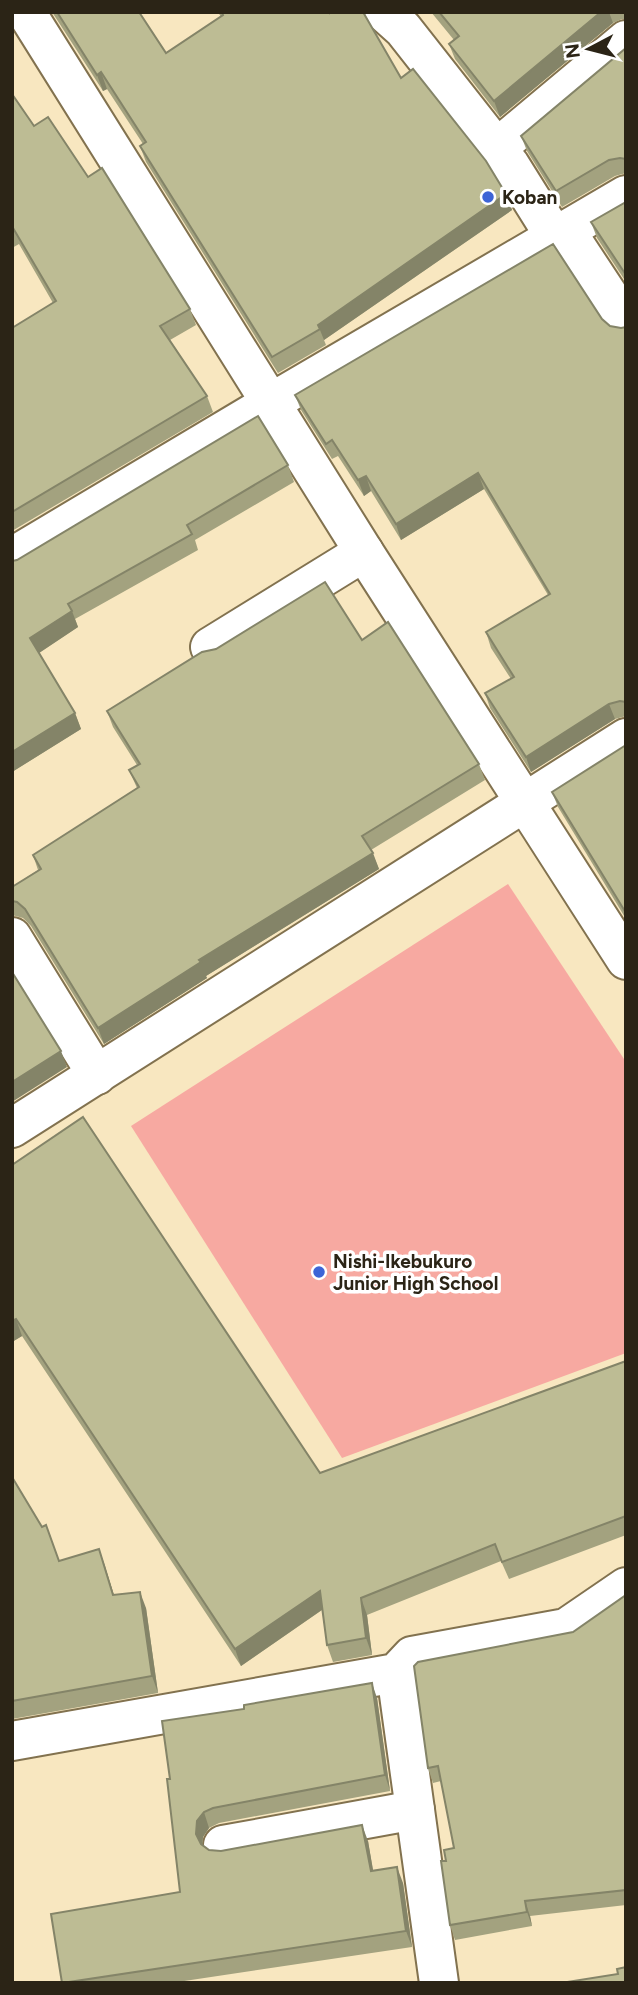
<svg xmlns="http://www.w3.org/2000/svg" width="638" height="1995" font-family="Figtree,sans-serif">
  <rect width="100%" height="100%" fill="#f8e7c0"/>
  <!-- green -->
  <polygon fill="#f7a9a1" points="508,884 626,1062 626,1353 342,1458 131,1126"/>
  <g fill="none" stroke-linecap="round" stroke-linejoin="round">
    <defs>
      <g id="minor">
        <polyline points="26,12 364,552 626,960"/>
        <polyline points="384,12 403,29 510,165 555,237"/>
        <polyline points="497,148 626,40"/>
        <polyline points="566,231 626,322"/>
        <polyline points="12,557 272,402 626,195"/>
        <polyline points="210,647 364,552"/>
        <polyline points="12,937 97,1075"/>
        <polyline points="12,1128 626,738"/>
        <polyline points="396,1673 439,1983"/>
        <polyline points="12,1741 396,1673 412,1656 566,1628 626,1587"/>
        <polyline points="223,1845 415,1810"/>
      </g>
    </defs>
    <!-- minor casing -->
    <use href="#minor" stroke="#82724f" stroke-width="42"/>
    <!-- minor -->
    <use href="#minor" stroke="#fff" stroke-width="38"/>
  </g>
  <!-- wall -->
  <g fill="#a3a27f">
    <polygon points="52,12 139,12 166,53 221,17 218,12 330,12 401,78 506,194 512,210 324,340 326,345 278,373 146,162 140,146 143,144 107,89 103,91"/>
    <polygon points="431,12 626,12 626,19 622,19 613,23 500,117 455,59 449,44 454,40"/>
    <polygon points="626,48 626,173 615,176 562,207 527,151 521,136"/>
    <polygon points="12,94 34,126 88,177 190,309 196,325 170,340 207,396 213,412 12,531 12,328 53,303 19,244 12,248"/>
    <polygon points="626,202 626,282 597,238 591,222"/>
    <polygon points="602,319 610,326 621,328 626,327 626,716 615,719 531,772 490,708 485,693 511,679 491,648 486,632 548,595 484,489 401,540 371,491 364,496 338,456 332,459 301,410 295,395"/>
    <polygon points="288,465 294,482 195,540 198,550 75,619 78,627 39,653 75,713 81,729 12,772 12,561"/>
    <polygon points="362,640 479,764 485,780 371,850 379,869 206,976 207,978 104,1044 31,926 23,918 12,915 12,887 38,870 33,855 137,788 129,770 137,765 113,727 107,711"/>
    <polygon points="626,745 626,919 558,807 552,792"/>
    <polygon points="12,1165 320,1473 626,1361 626,1535 509,1579 501,1561 367,1615 372,1655 333,1662 327,1645 322,1610 241,1666 22,1336 12,1342"/>
    <polygon points="12,1477 59,1561 99,1549 114,1595 146,1608 158,1693 12,1719"/>
    <polygon points="626,1595 626,1905 530,1916 532,1926 455,1940 450,1925 446,1861 454,1848 441,1781 433,1783 428,1768 573,1632"/>
    <polygon points="377,1698 390,1791 219,1823 209,1828 203,1837 202,1845 209,1850 221,1851 368,1841 373,1871 403,1883 412,1947 171,1983 62,1983 180,1892 170,1779"/>
  </g>
  <!-- shaded-wall -->
  <g fill="#848468">
    <polygon points="601,12 609,12 613,23 500,117 494,101"/>
    <polygon points="101,72 107,89 103,91 97,75"/>
    <polygon points="506,194 512,210 324,340 318,325"/>
    <polygon points="478,473 484,489 401,540 396,524"/>
    <polygon points="366,476 371,491 364,496 358,480"/>
    <polygon points="72,611 78,627 36,655 30,638"/>
    <polygon points="609,704 615,719 531,772 526,757"/>
    <polygon points="75,713 81,729 12,772 12,752"/>
    <polygon points="373,853 379,869 206,976 207,978 104,1044 98,1028 199,960"/>
    <polygon points="61,1051 67,1067 12,1102 12,1082"/>
    <polygon points="16,1319 22,1336 12,1342 12,1321"/>
    <polygon points="99,1549 105,1566 119,1612 113,1595"/>
    <polygon points="320,1591 326,1607 241,1666 235,1649"/>
    <polygon points="140,1592 146,1608 158,1693 152,1676"/>
    <polygon points="361,1598 367,1615 372,1655 366,1638"/>
    <polygon points="372,1683 377,1698 390,1791 385,1775"/>
    <polygon points="204,1812 209,1828 203,1837 202,1850 196,1834 197,1821"/>
    <polygon points="362,1825 368,1841 376,1887 371,1871"/>
    <polygon points="397,1867 403,1883 412,1947 406,1931"/>
    <polygon points="525,1901 530,1916 532,1926 527,1912"/>
  </g>
  <!-- building -->
  <g fill="#bdbc94" stroke="#848468" stroke-width="2">
    <polygon points="57,12 139,12 166,53 223,15 222,12 330,12 330,13 332,12 363,12 401,78 413,69 486,161 506,194 318,325 320,329 272,357 140,146 146,142 101,72 97,75"/>
    <polygon points="439,12 601,12 494,101 449,44 459,36"/>
    <polygon points="626,48 626,159 620,158 609,160 556,191 521,136"/>
    <polygon points="12,94 34,126 48,117 88,177 102,168 190,309 160,326 207,396 12,512 12,328 56,301 13,228 12,228"/>
    <polygon points="626,202 626,275 591,222"/>
    <polygon points="553,244 602,319 610,326 621,328 626,327 626,702 620,701 609,704 526,757 485,693 514,677 486,632 550,594 478,473 396,524 366,476 358,480 332,440 326,444 295,395"/>
    <polygon points="258,416 288,465 187,525 192,534 68,604 72,611 30,638 75,713 12,752 12,561 17,560"/>
    <polygon points="325,582 362,640 388,622 479,764 362,836 373,853 199,960 201,962 98,1028 25,909 17,902 12,901 12,887 41,869 33,855 139,787 129,770 140,764 107,711 202,652 216,649"/>
    <polygon points="626,745 626,913 552,792"/>
    <polygon points="12,972 61,1051 12,1082"/>
    <polygon points="83,1117 320,1473 626,1361 626,1516 502,1562 495,1544 361,1598 366,1638 327,1645 320,1591 235,1649 16,1319 12,1321 12,1165"/>
    <polygon points="12,1477 42,1527 46,1525 59,1561 99,1549 113,1595 140,1592 152,1676 12,1701"/>
    <polygon points="626,1595 626,1890 525,1901 527,1912 450,1925 441,1861 446,1861 444,1850 454,1848 438,1766 428,1768 414,1666 418,1662 573,1632"/>
    <polygon points="372,1683 385,1775 213,1808 204,1812 197,1821 196,1834 201,1844 209,1850 221,1851 362,1825 371,1871 397,1867 406,1931 62,1983 51,1914 180,1892 167,1779 170,1779 162,1721 244,1709 244,1705"/>
    <polygon points="626,1967 626,1983 561,1983 618,1974 617,1969"/>
  </g>
  <!-- markers -->
  <g fill="#3d64d6" stroke="#fff" stroke-width="2.5">
    <circle cx="488" cy="197" r="7"/>
    <circle cx="319" cy="1272" r="7"/>
  </g>
  <g text-anchor="middle" dominant-baseline="central" stroke-width="7" stroke-linejoin="round" paint-order="stroke">
    <!-- poi labels -->
    <g font-size="19" font-weight="bold" fill="#2b2416" stroke="#fff" text-anchor="start">
      <text x="502" y="197">Koban</text>
      <text x="333" y="1261">Nishi-Ikebukuro<tspan x="333" dy="22">Junior High School</tspan></text>
    </g>
  </g>
  <!-- border -->
  <rect width="638" height="1995" fill="none" stroke="#2b2416" stroke-width="28"/>
  <!-- north arrow -->
  <g transform="translate(589 49) rotate(263)" stroke="#ffffff" stroke-width="5" paint-order="stroke">
  <path d="M0-5L12 26L0 18L-12 26Z" fill="#2b2416"/>
  <text y="-10" font-size="19" font-weight="bold" text-anchor="middle" fill="#2b2416">N</text>
  </g>
</svg>
